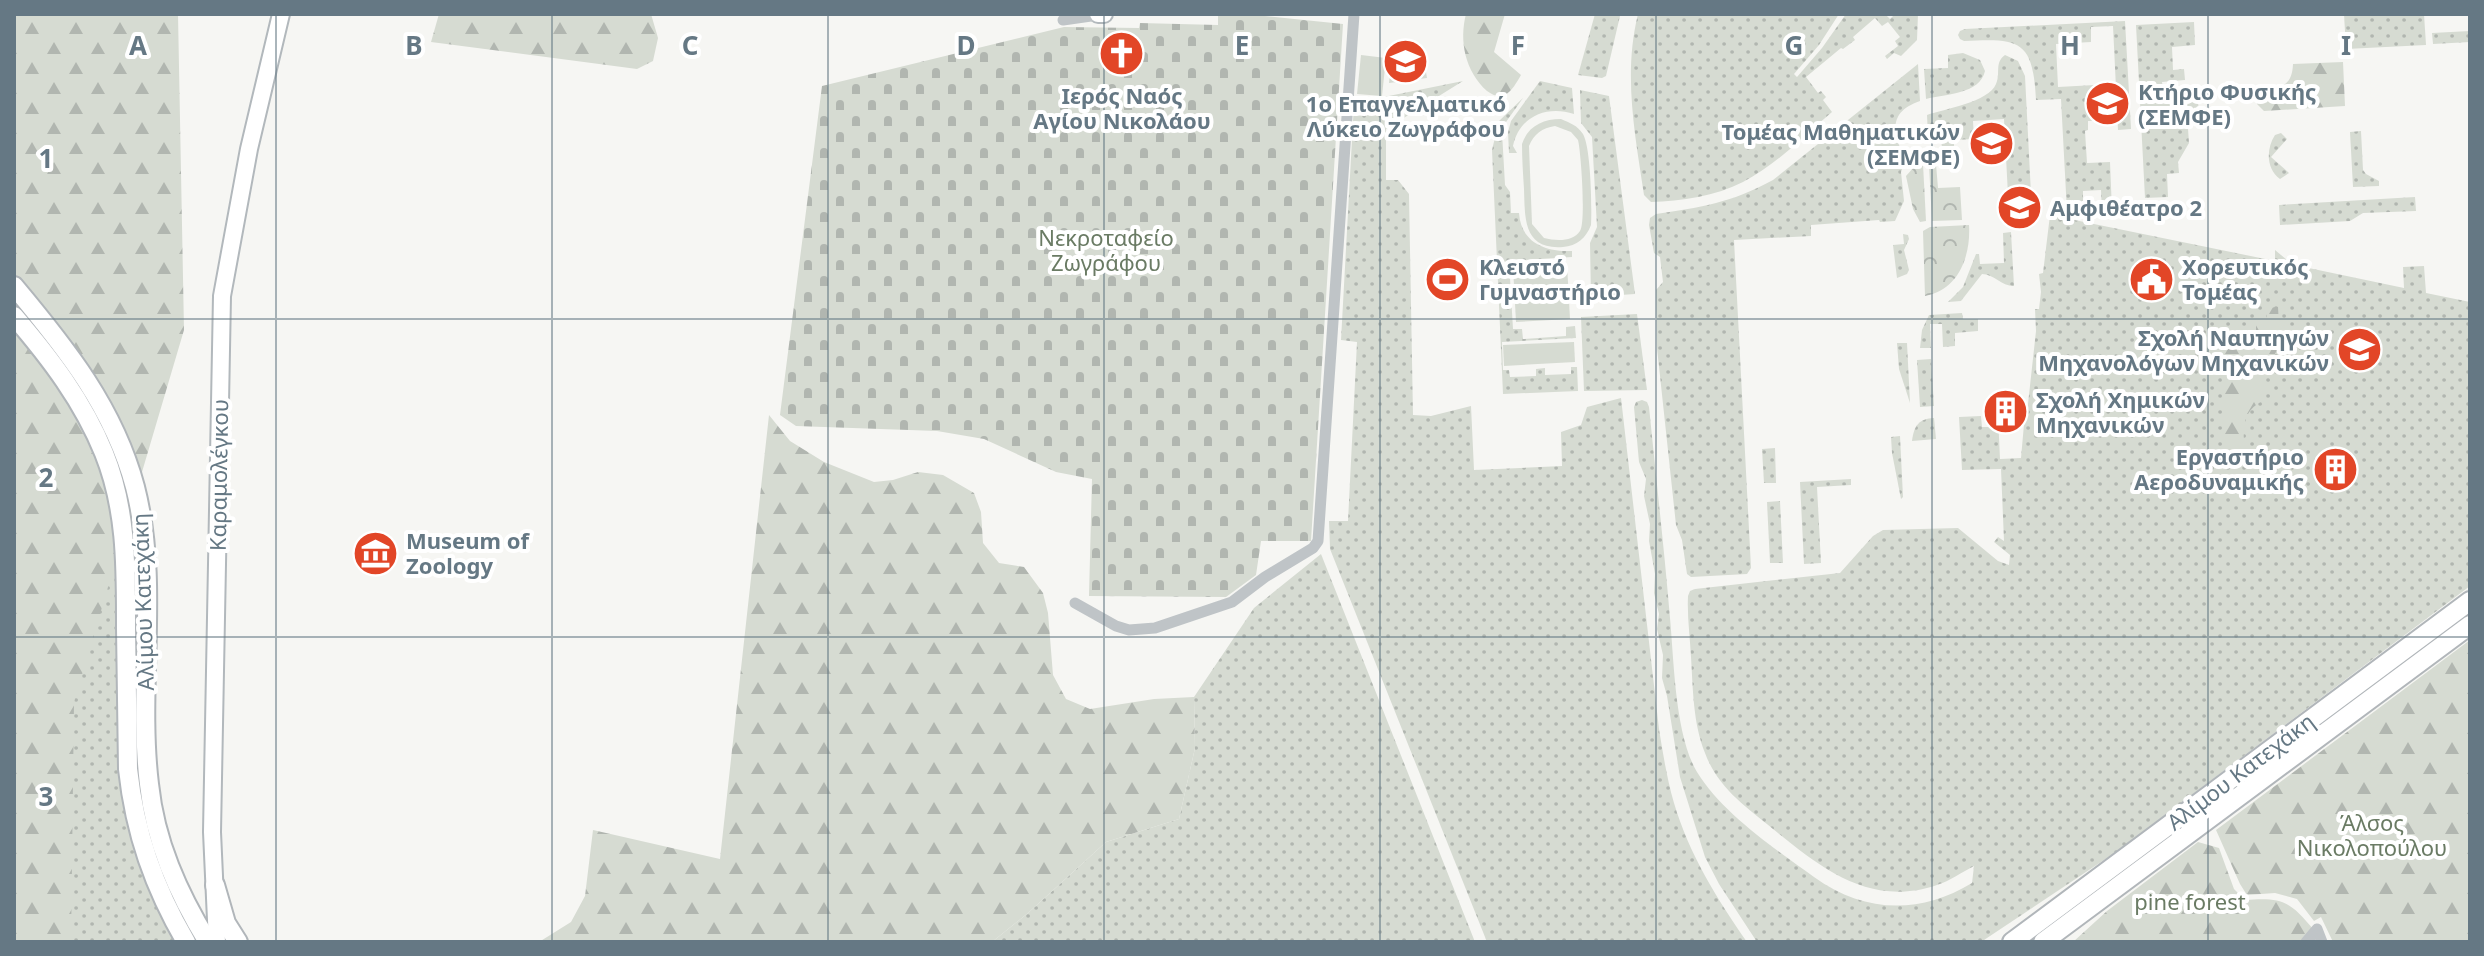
<svg xmlns="http://www.w3.org/2000/svg" width="2484" height="956" font-family="'Noto Sans',sans-serif">
  <defs>
    <pattern id="grass-dots" width="8" height="8" patternUnits="userSpaceOnUse" patternTransform="scale(2)"><rect width="8" height="8" fill="#d6dbd2"/><path d="M2 2h.1M6 6h.1" fill="none" stroke="#b1b6b0" stroke-width="1.8" stroke-linecap="round"/></pattern>
    <pattern id="forest-firs" width="22" height="20" patternUnits="userSpaceOnUse" patternTransform="scale(2)"><rect width="22" height="20" fill="#d6dbd2"/><path d="M5 1l3.5 6h-7zM16 11l3.5 6h-7z" fill="#b1b6b0"/></pattern>
    <pattern id="cemetery-stones" width="16" height="16" patternUnits="userSpaceOnUse" patternTransform="scale(2)"><rect width="16" height="16" fill="#d6dbd2"/><path d="M2 7V4a2 2 0 0 1 4 0v3zM10 15v-3a2 2 0 0 1 4 0v3z" fill="#b1b6b0"/></pattern>
    <pattern id="park-crowns" width="20" height="18" patternUnits="userSpaceOnUse" patternTransform="scale(2)"><rect width="20" height="18" fill="#d6dbd2"/><path d="M2 6a3 3 0 1 1 6 0M12 15a3 3 0 1 1 6 0" fill="none" stroke="#b1b6b0"/></pattern>
  </defs>
  <rect width="100%" height="100%" fill="#f6f6f3"/>
  <!-- grass -->
  <g fill="url(#grass-dots)">
    <polygon points="1595,14 1620,16 1606,76 1602,78 1578,75"/>
    <path d="M1638 14H1839L1819 45 1794 74 1797 77 1822 48 1846 14H1885L1890 19 1895 14H1918L1917 40 1901 56 1894 53 1887 59 1885 56 1898 46 1895 41 1900 37 1888 22 1882 26 1875 18 1853 37 1855 40 1843 49 1841 48 1806 77 1818 93 1821 91 1826 97 1823 100 1832 112C1804 136 1776 165 1743 182 1716 196 1681 201 1651 202L1644 195C1635 134 1623 75 1638 14Z"/>
    <polygon points="2344,14 2424,14 2426,45 2346,49"/>
    <path d="M2125 21 2131 129 2118 130 2113 26 2091 27V42L2056 44 2058 87 2095 85 2097 121H2088V130L2085 131 2087 163 2110 162 2112 211 2102 212 2101 190 2083 191V211L2067 212 2061 99 2036 100C2033 40 2020 38 1964 41L1960 39 1958 35 1960 31 1965 29Z"/>
    <polygon points="2194,22 2195,45 2172,47 2173,70 2184,69 2185,80 2162,82 2163,92 2174,92 2175,103 2198,102 2199,113 2187,114 2189,143 2178,162 2179,173 2167,174 2168,197 2145,198 2136,25"/>
    <polygon points="2470,31 2470,42 2433,44 2432,33"/>
    <path d="M1963 53 1980 60 1985 71C1980 94 1946 94 1926 99L1924 69 1948 68V55Z"/>
    <polygon points="1423,54 1427,78 1389,83 1392,57"/>
    <path d="M2005 55 2018 61 2025 76 2031 194 2008 195 2004 119 1973 121 1974 139 1954 140V146L1942 147 1941 141H1934L1928 136 1927 115C1944 109 1989 102 1996 84 2001 73 1994 63 2005 55Z"/>
    <path d="M1918 64 1920 101C1886 113 1894 134 1905 160L1901 172 1904 201 1895 221 1880 222 1879 220 1811 225V236L1734 240 1751 568 1747 574 1691 577 1687 574 1682 540 1676 525 1657 348 1656 290 1663 282 1660 257 1654 253 1649 225 1650 218 1656 214C1702 207 1731 203 1773 180Z"/>
    <path d="M1463 81 1386 129V180H1398L1409 194 1413 415 1431 416 1471 406 1474 470 1562 466 1561 432 1581 425 1587 407 1621 398 1659 729C1663 754 1667 779 1674 803 1689 854 1717 899 1747 942H1487L1330 549 1329 521H1348L1357 342 1341 340 1354 103Z"/>
    <path d="M1540 81 1572 88 1574 114C1546 105 1519 117 1513 146L1517 153H1509L1508 132 1511 121Z"/>
    <polygon points="1580,90 1609,96 1635,294 1591,297 1590,243 1597,227 1592,137 1581,123"/>
    <path d="M1523 98 1506 122 1502 132 1505 185 1510 192 1511 213H1519C1521 243 1546 252 1572 251V257L1509 261 1513 329H1522L1523 339 1566 336V327L1575 326 1576 338 1502 342 1503 370H1509L1510 377 1536 376V369L1545 368V375L1571 374V367H1577L1578 391 1503 394 1492 150 1499 121Z"/>
    <polygon points="2361,131 2363,170 2366,174 2379,181 2379,186 2353,187 2350,132"/>
    <path d="M2281 133 2287 139 2271 157 2289 173 2280 179C2266 169 2266 149 2275 135Z"/>
    <polygon points="2415,197 2416,211 2363,213 2350,221 2280,225 2279,205"/>
    <path d="M2050 215 2275 261V250L2287 260 2285 263 2404 288 2403 267 2424 266 2426 293 2470 302V586L2113 854 1981 942H1757L1719 884 1705 857 1680 777 1667 696 1662 678 1663 655 1657 629 1659 614 1654 593 1655 574 1649 541 1650 524 1644 496 1646 479 1639 462 1634 407 1636 402 1642 400 1647 402 1649 407C1656 477 1664 547 1670 618 1674 661 1675 735 1697 772 1722 813 1775 849 1814 877 1864 913 1919 915 1972 883L1974 866C1962 872 1950 881 1937 885 1870 908 1821 868 1773 829 1745 806 1718 788 1705 753 1693 723 1693 689 1691 657 1690 637 1687 616 1688 596L1690 591 1695 589 1840 573 1873 536 1883 530 1958 528 1998 561 2009 565 2010 555 1994 542 1998 537 2004 541 2001 469 1962 470 1959 417 1981 416 1982 427H1994V415H1998L2000 459 2021 458 2025 413H2027L2036 331 2035 309H2039L2041 292 2039 274 2043 273Z"/>
    <path d="M2011 232 2014 286C2001 286 1994 274 1982 274L1961 301 1948 302 1963 287 1976 254H1979L1980 264 2004 263 2003 233Z"/>
    <polygon points="1903,234 1908,235 1909,239 1904,250 1909,270 1907,274 1897,278 1893,245 1904,244"/>
    <polygon points="1962,313 1963,319 1978,319 1978,331 1955,333 1955,346 1943,347 1942,324 1930,324 1931,348 1920,348 1922,330 1929,315"/>
    <polygon points="1637,314 1647,390 1584,391 1581,317"/>
    <polygon points="29,338 118,560 119,758 142,858 184,942 14,942"/>
    <polygon points="1897,343 1907,343 1910,403 1899,369"/>
    <polygon points="1931,359 1934,406 1920,407 1917,360"/>
    <path d="M1934 418 1936 439 1912 441C1914 425 1919 419 1934 418Z"/>
    <polygon points="1900,436 1903,497 1901,499 1892,453 1891,437"/>
    <polygon points="1775,448 1776,483 1764,483 1762,449"/>
    <polygon points="1851,479 1851,485 1817,487 1821,563 1804,564 1800,482"/>
    <polygon points="1780,501 1783,563 1770,563 1767,502"/>
    <polygon points="1321,554 1475,942 992,942 1028,913 1106,842 1179,819 1195,748 1194,697 1254,608"/>
  </g>
  <!-- forest -->
  <g fill="url(#forest-firs)">
    <polygon points="14,14 178,14 184,330 74,702 71,942 14,942"/>
    <polygon points="439,14 651,14 658,38 653,61 637,69 431,42"/>
    <path d="M1466 14H1505L1494 52 1521 75C1517 82 1512 91 1505 95 1498 98 1493 95 1487 91 1465 71 1459 41 1466 14Z"/>
    <path d="M2343 62 2345 106 2264 111 2257 104 2256 88C2277 87 2292 90 2293 64Z"/>
    <path d="M2278 307 2280 345 2265 371 2263 381 2266 399C2238 412 2244 432 2245 459L2236 466 2229 463 2226 458 2220 344 2244 343V332L2256 331V320L2267 319 2266 308Z"/>
    <polygon points="769,415 790,441 824,462 874,482 893,480 918,472 943,475 974,493 981,512 983,543 999,563 1024,567 1043,593 1048,613 1053,675 1066,699 1090,709 1154,699 1194,697 1195,748 1179,819 1106,842 1028,913 992,942 539,942 571,922 585,896 593,830 720,859"/>
    <polygon points="2470,640 2470,942 2333,942 2321,917 2314,921 2297,899 2275,893 2247,895 2240,884 2216,830"/>
    <path d="M2198 842 2219 848 2234 889 2245 900C2285 897 2290 902 2315 931L2305 942H2073L2107 911Z"/>
  </g>
  <!-- cemetery -->
  <polygon fill="url(#cemetery-stones)" points="1246,14 1343,24 1311,541 1261,541 1256,575 1226,597 1089,596 1092,479 1056,472 984,439 937,431 796,426 780,415 822,86 1064,27 1139,28 1140,23 1218,25 1218,15"/>
  <!-- park -->
  <g fill="url(#park-crowns)">
    <polygon points="1923,164 1926,221 1920,222 1913,209 1906,176 1914,167"/>
    <polygon points="1936,164 1938,188 1960,187 1962,220 1932,221 1929,165"/>
    <path d="M1969 225C1971 255 1959 290 1925 296L1923 231 1930 227Z"/>
  </g>
  <!-- garden -->
  <g fill="#d6dbd2" fill-rule="evenodd">
    <polygon points="1361,55 1386,58 1382,96 1357,94"/>
    <path d="M1561 119C1570 123 1577 125 1583 134 1591 148 1592 207 1591 225 1586 238 1577 246 1563 247 1523 250 1525 218 1524 189 1523 174 1522 159 1522 144 1528 126 1543 119 1561 119ZM1555 126 1571 132 1578 140C1581 152 1586 222 1580 231 1573 242 1556 241 1544 238L1532 224 1529 146C1534 134 1542 128 1555 126Z"/>
    <polygon points="1567,264 1570,319 1516,322 1513,267"/>
    <polygon points="1574,342 1575,362 1504,366 1503,345"/>
  </g>
  <g fill="none" stroke-linecap="round" stroke-linejoin="round">
    <defs>
      <g id="secondary">
        <polyline points="1098,14 1104,14"/>
        <polyline points="217,942 212,832 222,296 249,149 281,14"/>
      </g>
      <g id="primary">
        <path d="M14 286C66 348 114 408 135 487 160 584 137 686 149 784 155 842 178 893 208 942"/>
        <path d="M14 316C50 358 83 401 104 453 127 510 126 568 126 628 127 675 127 722 128 769 135 833 154 887 186 942"/>
        <polyline points="215,885 226,923 238,942"/>
        <polyline points="2012,942 2470,601"/>
        <polyline points="2043,942 2470,625"/>
      </g>
    </defs>
    <!-- secondary casing -->
    <use href="#secondary" stroke="#b2b8bc" stroke-width="20"/>
    <!-- primary casing -->
    <use href="#primary" stroke="#b1b6ba" stroke-width="22"/>
    <!-- street -->
    <g stroke="#bfc4c7" stroke-width="11">
      <polyline points="1063,20 1098,15"/>
      <polyline points="1075,603 1116,626 1129,630 1155,628 1232,602 1265,577 1313,548 1318,541 1354,14"/>
      <polyline points="2306,942 2317,929 2322,942"/>
    </g>
    <!-- secondary -->
    <use href="#secondary" stroke="#fff" stroke-width="16"/>
    <!-- primary -->
    <use href="#primary" stroke="#fff" stroke-width="18"/>
  </g>
  <!-- grid -->
  <path fill="none" stroke="#657884" stroke-width="2" stroke-opacity="0.55" d="M276 14V942M552 14V942M828 14V942M1104 14V942M1380 14V942M1656 14V942M1932 14V942M2208 14V942M14 319H2470M14 637H2470"/>
  <!-- icons -->
  <defs>
    <symbol id="church-disc" viewBox="-11 -11 22 22"><circle r="9.5" fill="#e24627" stroke="#fff"/><path d="M-1.2-6h2.4v3.5h3.3v2.4h-3.3V6h-2.4V-.1h-3.3v-2.4h3.3Z" fill="#fff"/></symbol>
    <symbol id="school-disc" viewBox="-11 -11 22 22"><circle r="9.5" fill="#e24627" stroke="#fff"/><path d="M0-5L7-2L0 1L-7-2ZM-4 1L0 2.5L4 1V4Q0 6-4 4Z" fill="#fff"/></symbol>
    <symbol id="university-disc" viewBox="-11 -11 22 22"><circle r="9.5" fill="#e24627" stroke="#fff"/><path d="M0-5L7-2L0 1L-7-2ZM-4 1L0 2.5L4 1V4Q0 6-4 4Z" fill="#fff"/></symbol>
    <symbol id="stadium-disc" viewBox="-11 -11 22 22"><circle r="9.5" fill="#e24627" stroke="#fff"/><path d="M0-5a6.5 5 0 1 0 0 10a6.5 5 0 1 0 0-10ZM-3.5-1.8h7v3.6h-7Z" fill="#fff"/></symbol>
    <symbol id="civic-disc" viewBox="-11 -11 22 22"><circle r="9.5" fill="#e24627" stroke="#fff"/><path d="M-.6-6.5H3V-4.5H.6V-3L4-1V1h2V6H-6V1h2V-1L-.6-3ZM-1.2 2.5V6h2.4V2.5Z" fill="#fff"/></symbol>
    <symbol id="building-disc" viewBox="-11 -11 22 22"><circle r="9.5" fill="#e24627" stroke="#fff"/><path d="M-4-6H4V6H1V3H-1V6H-4ZM-2.5-4.3h1.7v1.8h-1.7ZM.8-4.3h1.7v1.8H.8ZM-2.5-1h1.7V.8h-1.7ZM.8-1h1.7V.8H.8Z" fill="#fff"/></symbol>
    <symbol id="museum-disc" viewBox="-11 -11 22 22"><circle r="9.5" fill="#e24627" stroke="#fff"/><path d="M0-6L6-3V-2H-6V-3ZM-5-1h2V3h-2ZM-1-1h2V3h-2ZM3-1h2V3H3ZM-6 4H6V6H-6Z" fill="#fff"/></symbol>
  </defs>
  <g fill-rule="evenodd">
    <use href="#church-disc" x="1096" y="28" width="51" height="51"/>
    <use href="#school-disc" x="1380" y="36" width="51" height="51"/>
    <use href="#university-disc" x="2082" y="78" width="51" height="51"/>
    <use href="#university-disc" x="1966" y="118" width="51" height="51"/>
    <use href="#university-disc" x="1994" y="182" width="51" height="51"/>
    <use href="#stadium-disc" x="1422" y="254" width="51" height="51"/>
    <use href="#civic-disc" x="2126" y="254" width="51" height="51"/>
    <use href="#university-disc" x="2334" y="324" width="51" height="51"/>
    <use href="#building-disc" x="1980" y="386" width="51" height="51"/>
    <use href="#building-disc" x="2310" y="444" width="51" height="51"/>
    <use href="#museum-disc" x="350" y="528" width="51" height="51"/>
  </g>
  <g text-anchor="middle" dominant-baseline="central" stroke-width="8" stroke-linejoin="round" paint-order="stroke">
    <!-- poi labels -->
    <g font-size="22" font-weight="bold" fill="#657884" stroke="#fff" text-anchor="start">
      <text x="2138" y="91">Κτήριο Φυσικής<tspan x="2138" dy="25">(ΣΕΜΦΕ)</tspan></text>
      <text x="1122" y="95" text-anchor="middle">Ιερός Ναός<tspan x="1122" dy="25">Αγίου Νικολάου</tspan></text>
      <text x="1406" y="103" text-anchor="middle">1ο Επαγγελματικό<tspan x="1406" dy="25">Λύκειο Ζωγράφου</tspan></text>
      <text x="1960" y="131" text-anchor="end">Τομέας Μαθηματικών<tspan x="1960" dy="25">(ΣΕΜΦΕ)</tspan></text>
      <text x="2050" y="207">Αμφιθέατρο 2</text>
      <text x="1479" y="266">Κλειστό<tspan x="1479" dy="25">Γυμναστήριο</tspan></text>
      <text x="2182" y="266">Χορευτικός<tspan x="2182" dy="25">Τομέας</tspan></text>
      <text x="2329" y="337" text-anchor="end">Σχολή Ναυπηγών<tspan x="2329" dy="25">Μηχανολόγων Μηχανικών</tspan></text>
      <text x="2036" y="399">Σχολή Χημικών<tspan x="2036" dy="25">Μηχανικών</tspan></text>
      <text x="2304" y="456" text-anchor="end">Εργαστήριο<tspan x="2304" dy="25">Αεροδυναμικής</tspan></text>
      <text x="406" y="540">Museum of<tspan x="406" dy="25">Zoology</tspan></text>
    </g>
    <!-- park labels -->
    <g font-size="22" fill="#6a7b64" stroke="#fff">
      <text x="1106" y="237">Νεκροταφείο<tspan x="1106" dy="25">Ζωγράφου</tspan></text>
      <text x="2372" y="822">Άλσος<tspan x="2372" dy="25">Νικολοπούλου</tspan></text>
      <text x="2190" y="901">pine forest</text>
    </g>
    <!-- street labels -->
    <g font-size="22" fill="#657884" stroke="#fff">
      <text transform="translate(218 475) rotate(-89)">Καραμολέγκου</text>
      <text transform="translate(142 602) rotate(-92)">Αλίμου Κατεχάκη</text>
      <text transform="translate(2240 771) rotate(-37)">Αλίμου Κατεχάκη</text>
    </g>
  </g>
  <g font-size="26" text-anchor="middle" font-weight="bold" fill="#657884" stroke="#fff" stroke-width="8" stroke-linejoin="round" paint-order="stroke">
    <text x="138" y="55">A</text>
    <text x="414" y="55">B</text>
    <text x="690" y="55">C</text>
    <text x="966" y="55">D</text>
    <text x="1242" y="55">E</text>
    <text x="1518" y="55">F</text>
    <text x="1794" y="55">G</text>
    <text x="2070" y="55">H</text>
    <text x="2346" y="55">I</text>
    <text x="46" y="168">1</text>
    <text x="46" y="487">2</text>
    <text x="46" y="806">3</text>
  </g>
  <!-- border -->
  <rect width="2484" height="956" fill="none" stroke="#657884" stroke-width="32"/>
</svg>
